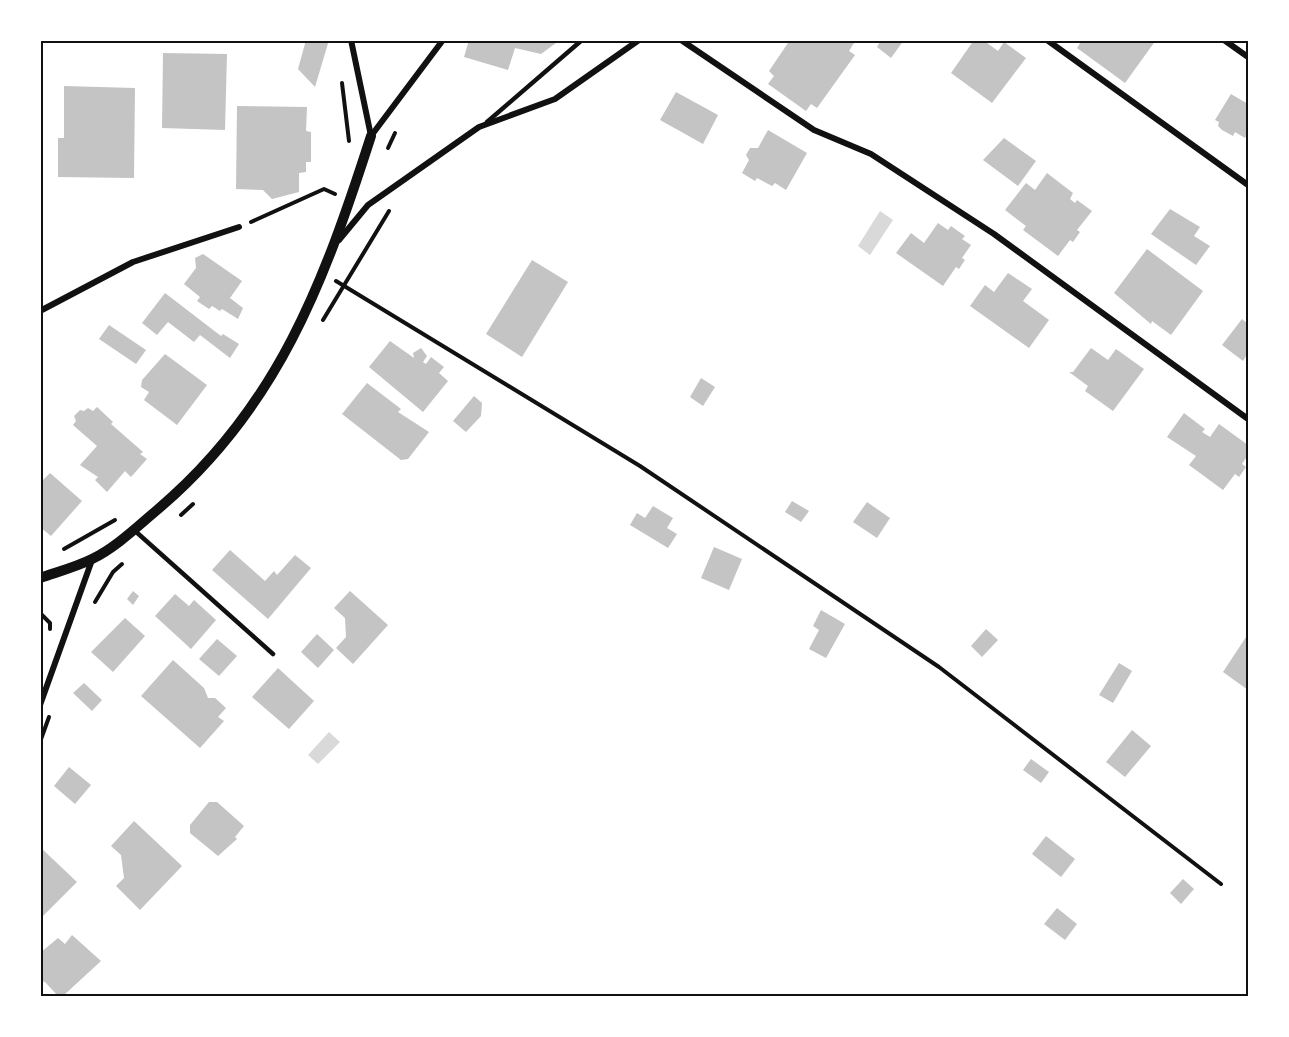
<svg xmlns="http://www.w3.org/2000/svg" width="1289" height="1037" font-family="Jost,sans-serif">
  <rect width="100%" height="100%" fill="#fff"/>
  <!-- water -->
  <g fill="#d9d9d9">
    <polygon points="880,211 893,220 870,255 858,246"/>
    <polygon points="329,732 340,742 318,764 308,755"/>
  </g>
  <!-- building -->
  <g fill="#c4c4c4">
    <polygon points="306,40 329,40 315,87 298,69"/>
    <polygon points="469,40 560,40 541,54 515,48 508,70 464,57"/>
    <polygon points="790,40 850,40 854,43 849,51 855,55 817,108 811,104 806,111 768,84 774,76 769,71"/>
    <polygon points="881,40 904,40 891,58 877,47"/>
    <polygon points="974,40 983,40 998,51 1004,42 1026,58 992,103 951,73"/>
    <polygon points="1082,40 1156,40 1125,83 1077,48"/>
    <polygon points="163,53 227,54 225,130 162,128"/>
    <polygon points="64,86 135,88 134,178 58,177 58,138 64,138"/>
    <polygon points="676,92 718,115 703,144 660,120"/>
    <polygon points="1231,94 1248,104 1248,132 1245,138 1235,132 1233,136 1222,130 1218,126 1219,122 1215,120"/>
    <polygon points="237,106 307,107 306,131 311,132 311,162 306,162 306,172 299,173 299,192 272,199 263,190 236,189"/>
    <polygon points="768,130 807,153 786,190 775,183 772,186 757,178 755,181 742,173 749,160 746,155 750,148 758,148"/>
    <polygon points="1004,138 1036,161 1018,186 983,160"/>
    <polygon points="1047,173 1073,193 1070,199 1075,203 1077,200 1092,211 1077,230 1080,232 1073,242 1070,240 1058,256 1023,230 1026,226 1005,210 1026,183 1035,190"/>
    <polygon points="1170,209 1200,227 1194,236 1210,246 1196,265 1151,234"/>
    <polygon points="938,223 948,230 951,226 965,236 962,239 971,245 962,258 965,260 959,269 956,267 943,286 896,253 911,233 924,243"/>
    <polygon points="1147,249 1203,291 1171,335 1152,321 1151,324 1114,293"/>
    <polygon points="203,254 242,281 230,298 243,308 238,319 222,309 220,311 212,306 209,309 197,301 200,297 184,284 196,268 195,258"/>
    <polygon points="532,260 568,282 522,357 486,334"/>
    <polygon points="1008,273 1032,289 1023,301 1049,320 1029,348 970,306 985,285 994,292"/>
    <polygon points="165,293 221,336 223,334 239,344 230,358 200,335 194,342 168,322 157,335 142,323"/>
    <polygon points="1242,319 1248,324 1248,353 1243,361 1222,345"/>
    <polygon points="109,325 146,350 136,364 99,339"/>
    <polygon points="390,341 414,358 413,353 421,348 427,356 423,362 426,364 431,357 444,367 439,373 448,381 423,412 369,367"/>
    <polygon points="1091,348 1108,360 1116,349 1144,369 1113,411 1085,391 1088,386 1069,372 1073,372"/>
    <polygon points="165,354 207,385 177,425 144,400 149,392 141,387 142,380"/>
    <polygon points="701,378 715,387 703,406 690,397"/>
    <polygon points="367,383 401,409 398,412 429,432 408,459 401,460 342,414"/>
    <polygon points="474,396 482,403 481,416 466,432 453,421"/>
    <polygon points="97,407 113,422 111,424 143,452 140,454 147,459 131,477 125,471 107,492 95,480 98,477 80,465 97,446 73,425 76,421 74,416 80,410 84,411 88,408 93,411"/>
    <polygon points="1184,413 1205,429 1202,432 1210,437 1219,424 1248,445 1248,455 1242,464 1246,467 1239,477 1235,474 1223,490 1189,465 1196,456 1167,437"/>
    <polygon points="50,473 82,501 51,536 40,527 40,483"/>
    <polygon points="792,501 809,511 801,522 785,512"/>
    <polygon points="867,502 890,518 877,538 853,522"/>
    <polygon points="653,506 673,518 667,528 677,534 668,548 630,525 637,513 645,518"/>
    <polygon points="714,547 742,559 729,590 701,578"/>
    <polygon points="230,550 265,581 274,571 277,575 295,555 311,568 268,619 212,570"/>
    <polygon points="133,591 139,596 133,605 127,599"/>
    <polygon points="350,591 388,625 353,664 336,648 346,637 345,618 334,608"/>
    <polygon points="175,594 189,606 194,600 216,620 191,649 155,616"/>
    <polygon points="821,610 845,624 826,658 809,649 819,630 813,626"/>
    <polygon points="125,618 145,636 113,672 91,652"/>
    <polygon points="986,629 998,640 982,657 971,646"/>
    <polygon points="317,634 334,650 318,668 301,652"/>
    <polygon points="1248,634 1248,690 1223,672"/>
    <polygon points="217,639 237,656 219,676 199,659"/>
    <polygon points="173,660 204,688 208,698 215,698 226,708 218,717 224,721 200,748 141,696"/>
    <polygon points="1119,663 1132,671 1113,703 1099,695"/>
    <polygon points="278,668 314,701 289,729 252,697"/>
    <polygon points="84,683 102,700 92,711 73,693"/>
    <polygon points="1132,730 1151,746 1125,777 1106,762"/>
    <polygon points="1031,759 1049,772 1041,783 1023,770"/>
    <polygon points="69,767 91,785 75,804 54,786"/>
    <polygon points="209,802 217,802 244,826 235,837 237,839 218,856 190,833 190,825"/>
    <polygon points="134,821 182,866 140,910 116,886 124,878 121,855 111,846"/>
    <polygon points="1046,836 1075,859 1061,877 1032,854"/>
    <polygon points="40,847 77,882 40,919"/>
    <polygon points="1183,879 1194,889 1181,904 1170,893"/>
    <polygon points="1057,908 1077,924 1065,940 1044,924"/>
    <polygon points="72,935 101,961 63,996 58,996 45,982 40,981 40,953 58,938 65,944"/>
  </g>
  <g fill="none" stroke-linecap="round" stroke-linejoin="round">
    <!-- path -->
    <g stroke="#111" stroke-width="4">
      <polyline points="342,83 349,141"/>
      <polyline points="388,148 395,133"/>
      <polyline points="251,222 324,189 335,194"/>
      <polyline points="336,281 640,466 939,667 1221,884"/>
      <polyline points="323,320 389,211"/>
      <polyline points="181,515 193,504"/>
      <polyline points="64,549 115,520"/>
      <polyline points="95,602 113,572 122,564"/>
      <polyline points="40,613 50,623 50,629"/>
      <polyline points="40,742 49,717"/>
    </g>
    <!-- service -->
    <g stroke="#111" stroke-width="4.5">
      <polyline points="487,122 582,40"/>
      <polyline points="134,530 273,654"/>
    </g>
    <!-- minor -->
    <g stroke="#111" stroke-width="6">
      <polyline points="351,40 371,136"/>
      <polyline points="681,40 814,130 871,154 994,234 1248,419"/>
      <polyline points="1047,40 1248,185"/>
      <polyline points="1224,40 1248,57"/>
      <polyline points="371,136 443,40"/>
      <polyline points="339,240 368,205 479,127 555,99 639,40"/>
      <polyline points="40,311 133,262 239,227"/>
      <polyline points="40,705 92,560"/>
    </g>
    <!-- tertiary -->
    <path stroke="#111" stroke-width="10" d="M40 578C57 572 76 567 92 559 115 548 137 527 157 510 278 408 324 282 371 136"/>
  </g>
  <!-- border -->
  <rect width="1289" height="1037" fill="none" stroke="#ffffff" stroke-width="84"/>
  <rect x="42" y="42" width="1205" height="953" fill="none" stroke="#111" stroke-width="2"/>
</svg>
